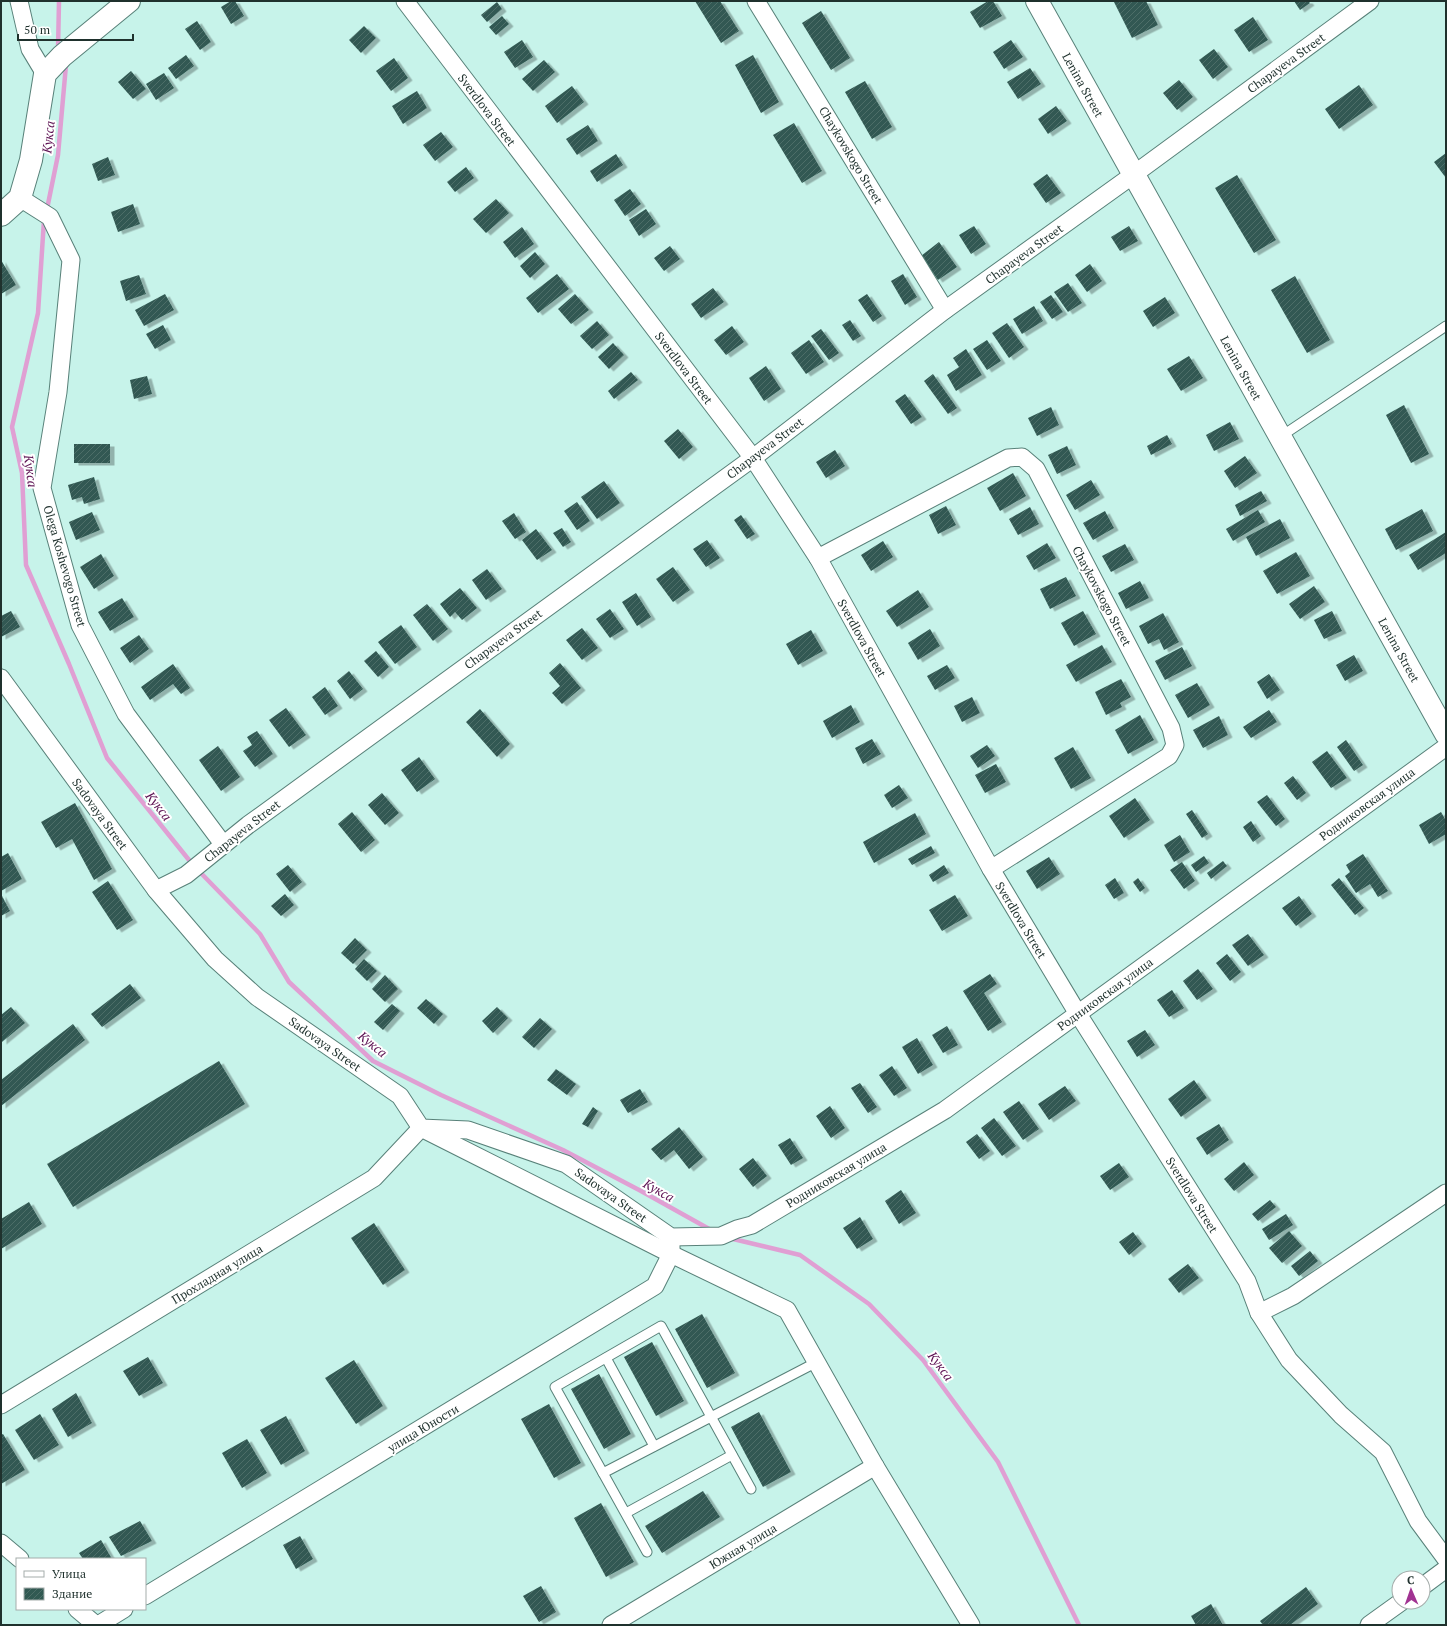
<svg xmlns="http://www.w3.org/2000/svg" width="1447" height="1626" font-family="'PT Serif',serif">
  <defs>
    <pattern id="building-hatch" width="6" height="6" patternUnits="userSpaceOnUse"><rect width="6" height="6" fill="#315952"/><path d="M-1 1l2-2M0 6l6-6M5 7l2-2" fill="none" stroke="#4d6e68"/></pattern>
    <filter id="shadow"><feDropShadow dx="4.5" dy="2.5" stdDeviation="0" flood-color="#0004"/></filter>
  </defs>
  <rect width="100%" height="100%" fill="#c7f3ea"/>
  <g fill="none" stroke-linecap="round" stroke-linejoin="round">
    <!-- stream -->
    <g stroke="#e09fd3" stroke-width="4.5">
      <polyline points="58,50 59,1"/>
      <polyline points="47,209 58,155 66,65"/>
      <polyline points="44,220 38,313 12,427 22,473 26,565 69,664 107,758 193,865"/>
      <polyline points="198,870 260,934 289,982 373,1061 441,1095 563,1150 641,1191 711,1230"/>
      <polyline points="729,1238 800,1255 869,1304 923,1360 998,1462 1079,1625"/>
    </g>
  </g>
  <!-- building -->
  <g fill="url(#building-hatch)" filter="url(#shadow)">
    <polygon points="231,1 235,1 244,16 231,24 221,7"/>
    <polygon points="695,1 720,1 739,31 721,43"/>
    <polygon points="988,1 993,1 1002,16 980,28 970,12"/>
    <polygon points="1146,1 1158,25 1132,38 1114,2"/>
    <polygon points="1294,1 1308,1 1310,3 1300,10"/>
    <polygon points="497,2 502,9 487,22 481,15"/>
    <polygon points="821,11 850,58 831,70 802,23"/>
    <polygon points="502,16 509,24 496,35 489,27"/>
    <polygon points="1253,17 1268,40 1249,52 1234,30"/>
    <polygon points="197,21 211,42 200,50 185,29"/>
    <polygon points="364,26 376,38 361,53 349,40"/>
    <polygon points="522,40 533,57 515,68 504,52"/>
    <polygon points="1011,40 1023,57 1004,69 993,52"/>
    <polygon points="1214,49 1228,67 1213,79 1199,60"/>
    <polygon points="186,55 194,66 176,79 168,68"/>
    <polygon points="753,55 779,102 761,113 735,65"/>
    <polygon points="394,58 408,78 391,91 376,71"/>
    <polygon points="544,60 555,72 533,91 522,79"/>
    <polygon points="1030,68 1041,84 1018,99 1007,82"/>
    <polygon points="131,71 146,89 133,99 118,82"/>
    <polygon points="164,73 174,88 156,100 146,84"/>
    <polygon points="1179,80 1193,97 1177,110 1163,93"/>
    <polygon points="865,81 892,127 872,139 845,92"/>
    <polygon points="1359,85 1373,105 1339,129 1325,109"/>
    <polygon points="572,86 584,102 557,123 545,106"/>
    <polygon points="417,91 427,108 403,124 392,106"/>
    <polygon points="1056,106 1067,121 1048,134 1038,119"/>
    <polygon points="794,123 822,171 802,183 773,135"/>
    <polygon points="588,125 598,141 577,155 566,139"/>
    <polygon points="441,132 453,147 435,161 423,145"/>
    <polygon points="1446,153 1446,178 1434,162"/>
    <polygon points="616,154 623,165 597,182 590,171"/>
    <polygon points="108,157 115,175 98,181 92,164"/>
    <polygon points="466,167 474,178 455,192 447,182"/>
    <polygon points="1047,174 1061,193 1046,203 1033,184"/>
    <polygon points="1237,175 1276,240 1254,253 1215,188"/>
    <polygon points="630,189 641,204 625,216 614,200"/>
    <polygon points="496,199 509,213 486,233 473,219"/>
    <polygon points="133,204 140,224 118,232 111,212"/>
    <polygon points="646,209 656,224 639,236 629,220"/>
    <polygon points="974,226 986,244 971,254 959,235"/>
    <polygon points="1129,226 1138,241 1120,251 1111,237"/>
    <polygon points="522,227 534,244 515,258 503,242"/>
    <polygon points="939,242 957,267 938,280 921,256"/>
    <polygon points="670,246 680,259 664,271 654,258"/>
    <polygon points="535,252 545,264 530,278 520,266"/>
    <polygon points="1,260 16,285 1,294"/>
    <polygon points="1090,264 1102,281 1087,292 1075,275"/>
    <polygon points="557,274 569,289 538,313 526,298"/>
    <polygon points="903,274 917,297 905,305 891,281"/>
    <polygon points="139,275 146,294 126,301 120,281"/>
    <polygon points="1295,276 1330,340 1307,353 1271,290"/>
    <polygon points="1068,283 1082,303 1068,312 1054,292"/>
    <polygon points="713,288 724,302 701,318 691,304"/>
    <polygon points="165,294 174,310 144,326 135,310"/>
    <polygon points="575,294 589,310 571,324 558,309"/>
    <polygon points="867,294 882,316 873,322 858,300"/>
    <polygon points="1051,295 1063,312 1052,319 1040,302"/>
    <polygon points="1165,297 1175,313 1153,327 1143,311"/>
    <polygon points="1034,306 1043,321 1022,334 1013,319"/>
    <polygon points="850,320 861,336 853,341 842,325"/>
    <polygon points="597,321 609,335 592,349 580,336"/>
    <polygon points="1007,323 1024,347 1009,358 992,333"/>
    <polygon points="163,325 171,340 155,349 146,334"/>
    <polygon points="732,326 744,342 726,355 714,340"/>
    <polygon points="821,329 839,353 829,360 811,336"/>
    <polygon points="809,340 824,362 806,374 791,353"/>
    <polygon points="987,340 1001,361 987,370 973,349"/>
    <polygon points="613,343 624,355 609,369 598,357"/>
    <polygon points="966,349 982,375 956,391 947,375 959,367 953,358"/>
    <polygon points="1189,356 1203,378 1181,391 1167,369"/>
    <polygon points="766,366 781,389 764,401 749,378"/>
    <polygon points="631,372 638,380 614,399 608,391"/>
    <polygon points="933,374 957,408 948,414 924,381"/>
    <polygon points="147,376 152,394 134,399 130,380"/>
    <polygon points="905,394 922,417 911,424 895,401"/>
    <polygon points="1404,405 1429,454 1411,463 1386,415"/>
    <polygon points="1051,407 1059,425 1037,436 1028,418"/>
    <polygon points="1230,422 1239,439 1214,451 1206,435"/>
    <polygon points="678,429 693,447 679,459 664,441"/>
    <polygon points="1167,435 1172,444 1151,455 1147,446"/>
    <rect x="74" y="444" width="36" height="19"/>
    <polygon points="1067,446 1076,465 1057,474 1048,455"/>
    <polygon points="835,450 845,466 826,478 816,462"/>
    <polygon points="1245,456 1257,473 1235,488 1224,471"/>
    <polygon points="1013,473 1026,496 1000,511 987,488"/>
    <polygon points="94,477 100,499 84,504 82,497 72,500 68,485"/>
    <polygon points="1091,480 1100,495 1075,510 1066,495"/>
    <polygon points="604,481 620,503 597,519 581,497"/>
    <polygon points="1261,491 1267,501 1240,516 1235,505"/>
    <polygon points="577,502 590,521 577,530 564,511"/>
    <polygon points="946,506 956,525 938,534 929,515"/>
    <polygon points="1030,507 1039,524 1018,535 1009,519"/>
    <polygon points="1422,509 1433,531 1396,550 1385,529"/>
    <polygon points="1258,510 1265,522 1233,541 1226,529"/>
    <polygon points="1105,511 1114,528 1093,540 1083,523"/>
    <polygon points="92,512 100,530 76,540 69,522"/>
    <polygon points="514,513 526,532 515,539 502,521"/>
    <polygon points="741,515 755,534 747,539 734,520"/>
    <polygon points="1280,519 1290,538 1256,556 1246,537"/>
    <polygon points="562,528 571,542 563,547 553,533"/>
    <polygon points="536,529 552,550 537,560 522,540"/>
    <polygon points="1446,532 1446,553 1418,570 1409,555"/>
    <polygon points="707,540 720,558 706,567 693,549"/>
    <polygon points="883,541 893,557 871,571 861,555"/>
    <polygon points="1047,543 1056,558 1034,570 1026,556"/>
    <polygon points="1125,544 1134,560 1111,572 1102,556"/>
    <polygon points="1296,552 1310,576 1277,594 1263,571"/>
    <polygon points="101,554 114,576 94,589 80,567"/>
    <polygon points="673,567 690,590 673,602 656,579"/>
    <polygon points="487,569 502,589 486,600 472,580"/>
    <polygon points="1066,577 1076,596 1050,609 1040,589"/>
    <polygon points="1140,581 1149,598 1126,609 1118,593"/>
    <polygon points="1314,586 1325,602 1300,619 1289,604"/>
    <polygon points="460,588 477,608 462,620 455,612 450,617 440,604"/>
    <polygon points="918,590 929,607 897,627 886,611"/>
    <polygon points="636,593 651,617 637,626 622,602"/>
    <polygon points="122,598 134,617 110,631 98,612"/>
    <polygon points="427,604 448,629 433,641 413,615"/>
    <polygon points="610,609 624,629 610,638 596,619"/>
    <polygon points="11,611 20,627 1,637 1,616"/>
    <polygon points="1083,611 1096,634 1074,646 1061,623"/>
    <polygon points="1332,611 1342,631 1324,639 1314,620"/>
    <polygon points="1163,613 1179,642 1164,650 1159,639 1148,644 1139,626"/>
    <polygon points="401,625 417,647 395,664 378,642"/>
    <polygon points="582,628 598,648 582,660 566,640"/>
    <polygon points="930,629 940,646 918,660 908,643"/>
    <polygon points="811,630 823,651 798,665 786,644"/>
    <polygon points="139,635 149,649 130,663 120,648"/>
    <polygon points="1102,645 1112,662 1076,682 1066,665"/>
    <polygon points="1182,647 1192,666 1165,680 1155,661"/>
    <polygon points="376,651 389,667 378,677 364,661"/>
    <polygon points="1354,655 1363,671 1345,681 1336,665"/>
    <polygon points="560,663 581,688 562,704 552,693 560,686 549,673"/>
    <polygon points="173,664 190,688 181,694 173,684 150,700 141,687"/>
    <polygon points="947,665 955,678 935,690 927,676"/>
    <polygon points="349,671 363,689 350,699 337,681"/>
    <polygon points="1269,674 1280,690 1267,699 1257,682"/>
    <polygon points="1121,679 1131,697 1120,703 1122,707 1106,715 1095,692"/>
    <polygon points="1197,683 1210,705 1188,718 1175,695"/>
    <polygon points="325,687 338,706 325,715 312,697"/>
    <polygon points="972,697 980,713 962,722 954,706"/>
    <polygon points="851,705 860,722 832,738 823,721"/>
    <polygon points="286,708 306,735 289,747 269,720"/>
    <polygon points="480,709 510,744 497,757 466,722"/>
    <polygon points="1269,710 1277,722 1251,738 1243,727"/>
    <polygon points="1140,715 1154,740 1128,754 1115,730"/>
    <polygon points="1219,716 1228,735 1203,748 1193,730"/>
    <polygon points="257,731 273,754 255,767 243,751 252,745 247,737"/>
    <polygon points="872,739 881,754 863,764 855,748"/>
    <polygon points="1346,740 1363,765 1354,771 1337,747"/>
    <polygon points="987,745 995,756 978,768 970,756"/>
    <polygon points="218,746 240,777 221,791 199,760"/>
    <polygon points="1073,747 1091,778 1071,789 1054,758"/>
    <polygon points="1327,751 1347,778 1331,788 1312,762"/>
    <polygon points="419,757 435,779 417,792 401,770"/>
    <polygon points="996,764 1006,782 985,793 975,775"/>
    <polygon points="1293,776 1306,793 1297,800 1284,783"/>
    <polygon points="899,785 908,798 892,808 884,795"/>
    <polygon points="382,793 399,813 385,825 368,805"/>
    <polygon points="1267,795 1285,819 1276,826 1257,802"/>
    <polygon points="1135,798 1150,820 1124,838 1109,816"/>
    <polygon points="75,803 112,869 94,880 72,839 56,848 41,822"/>
    <polygon points="1192,810 1208,834 1202,838 1186,814"/>
    <polygon points="352,812 375,840 361,852 338,824"/>
    <polygon points="1441,812 1446,821 1446,834 1429,844 1419,825"/>
    <polygon points="915,813 926,834 874,863 863,842"/>
    <polygon points="1251,821 1261,836 1253,842 1243,827"/>
    <polygon points="1180,835 1190,852 1174,862 1164,845"/>
    <polygon points="931,846 935,853 912,865 908,859"/>
    <polygon points="8,853 22,879 1,891 1,857"/>
    <polygon points="1363,854 1388,891 1378,897 1370,884 1356,893 1345,876 1350,872 1346,865"/>
    <polygon points="1204,856 1209,863 1196,872 1191,865"/>
    <polygon points="1049,857 1060,874 1037,889 1026,871"/>
    <polygon points="1223,861 1227,866 1211,879 1207,873"/>
    <polygon points="1182,862 1195,881 1184,889 1170,870"/>
    <polygon points="288,865 302,882 290,892 276,874"/>
    <polygon points="944,865 949,873 933,882 929,875"/>
    <polygon points="1115,878 1124,893 1114,899 1105,885"/>
    <polygon points="1138,878 1145,888 1140,892 1133,882"/>
    <polygon points="1339,878 1364,908 1355,915 1331,885"/>
    <polygon points="108,881 133,920 117,930 92,892"/>
    <polygon points="1,894 10,911 1,916"/>
    <polygon points="285,894 294,905 281,916 271,906"/>
    <polygon points="955,895 968,916 942,931 929,910"/>
    <polygon points="1299,896 1312,914 1296,926 1282,908"/>
    <polygon points="1248,934 1264,955 1248,966 1232,945"/>
    <polygon points="355,938 367,950 353,964 341,953"/>
    <polygon points="1227,954 1241,972 1230,981 1216,963"/>
    <polygon points="364,959 377,971 367,981 355,969"/>
    <polygon points="1198,969 1213,989 1197,1000 1183,981"/>
    <polygon points="990,974 997,984 984,993 1002,1022 988,1031 963,991"/>
    <polygon points="385,975 398,989 385,1002 372,989"/>
    <polygon points="130,984 141,998 102,1027 91,1014"/>
    <polygon points="1172,990 1184,1008 1169,1017 1157,1000"/>
    <polygon points="426,999 443,1014 434,1024 417,1008"/>
    <polygon points="392,1004 400,1011 383,1030 374,1022"/>
    <polygon points="11,1007 25,1023 2,1042 1,1015"/>
    <polygon points="497,1007 508,1018 493,1033 482,1021"/>
    <polygon points="540,1018 552,1029 534,1048 522,1037"/>
    <polygon points="73,1024 85,1040 1,1106 1,1080"/>
    <polygon points="947,1026 958,1045 943,1053 932,1035"/>
    <polygon points="1145,1030 1155,1045 1137,1057 1127,1041"/>
    <polygon points="917,1038 933,1065 918,1074 902,1047"/>
    <polygon points="219,1061 245,1104 73,1207 47,1164"/>
    <polygon points="892,1066 907,1088 894,1096 879,1075"/>
    <polygon points="556,1069 576,1084 567,1095 547,1080"/>
    <polygon points="1194,1080 1207,1098 1181,1117 1168,1099"/>
    <polygon points="860,1083 877,1107 868,1113 851,1088"/>
    <polygon points="1065,1086 1076,1101 1049,1120 1038,1104"/>
    <polygon points="640,1089 648,1102 628,1113 620,1100"/>
    <polygon points="1019,1101 1039,1129 1023,1140 1003,1112"/>
    <polygon points="830,1106 845,1128 831,1138 816,1116"/>
    <polygon points="593,1107 598,1111 588,1127 582,1124"/>
    <polygon points="994,1118 1016,1146 1002,1156 981,1128"/>
    <polygon points="1219,1124 1229,1140 1207,1155 1196,1138"/>
    <polygon points="679,1127 703,1157 689,1169 674,1150 661,1160 651,1149"/>
    <polygon points="977,1134 990,1151 979,1159 966,1142"/>
    <polygon points="790,1138 803,1158 791,1165 778,1145"/>
    <polygon points="753,1158 767,1176 753,1187 739,1169"/>
    <polygon points="1244,1162 1254,1175 1234,1191 1224,1179"/>
    <polygon points="1119,1163 1129,1177 1110,1190 1100,1176"/>
    <polygon points="901,1190 916,1213 899,1224 885,1201"/>
    <polygon points="1270,1200 1276,1207 1258,1221 1252,1214"/>
    <polygon points="29,1202 42,1224 1,1249 1,1219"/>
    <polygon points="1286,1214 1293,1225 1269,1240 1262,1229"/>
    <polygon points="860,1217 873,1239 857,1249 843,1228"/>
    <polygon points="374,1223 405,1270 383,1285 351,1238"/>
    <polygon points="1289,1231 1302,1246 1282,1263 1269,1248"/>
    <polygon points="1133,1232 1142,1244 1129,1255 1119,1242"/>
    <polygon points="1310,1251 1318,1261 1299,1276 1291,1266"/>
    <polygon points="1188,1264 1199,1278 1179,1293 1168,1279"/>
    <polygon points="702,1314 735,1373 707,1388 675,1329"/>
    <polygon points="652,1342 684,1401 656,1416 624,1357"/>
    <polygon points="148,1357 163,1383 139,1396 123,1371"/>
    <polygon points="354,1360 383,1406 356,1424 325,1378"/>
    <polygon points="599,1374 631,1434 604,1449 571,1389"/>
    <polygon points="76,1393 92,1423 68,1437 52,1409"/>
    <polygon points="549,1404 581,1463 554,1478 521,1419"/>
    <polygon points="759,1412 791,1472 763,1487 731,1427"/>
    <polygon points="40,1414 59,1445 34,1460 15,1430"/>
    <polygon points="286,1416 305,1451 281,1465 260,1430"/>
    <polygon points="3,1434 25,1470 1,1484 1,1435"/>
    <polygon points="247,1439 267,1473 242,1488 222,1453"/>
    <polygon points="703,1491 720,1517 662,1553 645,1526"/>
    <polygon points="601,1503 634,1562 606,1577 574,1518"/>
    <polygon points="140,1521 152,1541 121,1556 109,1537"/>
    <polygon points="300,1536 313,1559 296,1569 283,1545"/>
    <polygon points="101,1540 112,1559 83,1559 79,1553"/>
    <polygon points="541,1586 556,1612 539,1622 523,1596"/>
    <polygon points="1306,1587 1318,1604 1290,1625 1263,1625 1260,1621"/>
    <polygon points="1211,1604 1223,1625 1196,1625 1191,1616"/>
  </g>
  <g fill="none" stroke-linecap="round" stroke-linejoin="round">
    <defs>
      <g id="lane">
        <polyline points="1280,437 1446,326"/>
        <polyline points="606,1358 654,1446"/>
        <polyline points="603,1473 647,1552"/>
        <polyline points="751,1489 661,1326 555,1387 603,1473 817,1362"/>
        <polyline points="626,1513 732,1455"/>
      </g>
      <g id="street">
        <polyline points="19,1 30,49 45,74"/>
        <polyline points="405,1 753,458 818,558 991,869 1078,1014 1247,1281 1259,1313 1289,1360 1341,1415 1383,1452 1418,1521 1446,1559"/>
        <polyline points="756,1 945,310"/>
        <polyline points="20,198 50,217 71,260 58,392 42,488 80,625 126,714 223,844"/>
        <polyline points="818,558 1008,458 1022,457 1036,469 1171,728 1175,745 1169,756 991,869"/>
        <polyline points="1,678 156,890 215,959 257,997 400,1096 421,1128 468,1130 566,1164 671,1237 721,1236 737,1229 752,1225 945,1110 1446,747"/>
        <polyline points="156,890 186,875 248,825 753,458 945,310 1133,175 1370,1"/>
        <polyline points="1259,1313 1293,1296 1446,1193"/>
        <polyline points="1,1405 374,1178 421,1128 671,1254 787,1310 875,1466 971,1625"/>
        <polyline points="1,1543 20,1559"/>
        <polyline points="1423,1586 1446,1569"/>
        <polyline points="145,1596 655,1286 671,1254 671,1243"/>
        <polyline points="77,1609 96,1625"/>
        <polyline points="98,1625 124,1609"/>
        <polyline points="611,1625 875,1466"/>
        <polyline points="1369,1625 1401,1602"/>
      </g>
      <g id="secondary">
        <polyline points="1037,1 1446,734"/>
        <polyline points="1,215 20,198 31,160 45,74 62,56 129,1"/>
      </g>
    </defs>
    <!-- lane casing -->
    <use href="#lane" stroke="#588179" stroke-width="11"/>
    <!-- street casing -->
    <use href="#street" stroke="#588179" stroke-width="19"/>
    <!-- secondary casing -->
    <use href="#secondary" stroke="#588179" stroke-width="24"/>
    <!-- lane -->
    <use href="#lane" stroke="#fff" stroke-width="9"/>
    <!-- street -->
    <use href="#street" stroke="#fff" stroke-width="17"/>
    <!-- secondary -->
    <use href="#secondary" stroke="#fff" stroke-width="22"/>
  </g>
  <g text-anchor="middle" dominant-baseline="central" stroke-width="4" stroke-linejoin="round" paint-order="stroke">
    <!-- street labels -->
    <g font-size="12" fill="#1f312d" stroke="#fff">
      <text transform="translate(1286 63) rotate(-36)">Chapayeva Street</text>
      <text transform="translate(1083 85) rotate(61)">Lenina Street</text>
      <text transform="translate(487 110) rotate(53)">Sverdlova Street</text>
      <text transform="translate(851 155) rotate(59)">Chaykovskogo Street</text>
      <text transform="translate(1024 254) rotate(-36)">Chapayeva Street</text>
      <text transform="translate(684 368) rotate(53)">Sverdlova Street</text>
      <text transform="translate(1241 368) rotate(61)">Lenina Street</text>
      <text transform="translate(765 448) rotate(-37)">Chapayeva Street</text>
      <text transform="translate(65 566) rotate(74)">Olega Koshevogo Street</text>
      <text transform="translate(1102 596) rotate(62)">Chaykovskogo Street</text>
      <text transform="translate(862 638) rotate(61)">Sverdlova Street</text>
      <text transform="translate(503 639) rotate(-36)">Chapayeva Street</text>
      <text transform="translate(1399 650) rotate(61)">Lenina Street</text>
      <text transform="translate(1367 804) rotate(-36)">Родниковская улица</text>
      <text transform="translate(100 814) rotate(54)">Sadovaya Street</text>
      <text transform="translate(242 831) rotate(-38)">Chapayeva Street</text>
      <text transform="translate(1021 920) rotate(59)">Sverdlova Street</text>
      <text transform="translate(1105 994) rotate(-36)">Родниковская улица</text>
      <text transform="translate(325 1044) rotate(35)">Sadovaya Street</text>
      <text transform="translate(836 1175) rotate(-31)">Родниковская улица</text>
      <text transform="translate(611 1195) rotate(35)">Sadovaya Street</text>
      <text transform="translate(1192 1195) rotate(58)">Sverdlova Street</text>
      <text transform="translate(217 1274) rotate(-31)">Прохладная улица</text>
      <text transform="translate(423 1428) rotate(-31)">улица Юности</text>
      <text transform="translate(743 1546) rotate(-31)">Южная улица</text>
    </g>
    <!-- water labels -->
    <g font-size="13" font-style="italic" fill="#5d1253" stroke="#fff">
      <text transform="translate(48 137) rotate(-84)">Кукса</text>
      <text transform="translate(31 471) rotate(82)">Кукса</text>
      <text transform="translate(159 806) rotate(52)">Кукса</text>
      <text transform="translate(373 1044) rotate(39)">Кукса</text>
      <text transform="translate(659 1190) rotate(29)">Кукса</text>
      <text transform="translate(941 1366) rotate(53)">Кукса</text>
    </g>
  </g>
  <!-- border -->
  <rect width="1447" height="1626" fill="none" stroke="#1f312d" stroke-width="4"/>
  <!-- legend -->
  <rect x="16" y="1558" width="130" height="52" fill="#ffffff" stroke="#a5adab"/>
  <rect x="24" y="1571" width="20" height="6" fill="#ffffff" stroke="#a5adab"/>
  <text x="52" y="1578" font-size="12" fill="#1f312d">Улица</text>
  <rect x="24" y="1588" width="20" height="12" fill="url(#building-hatch)" stroke="#a5adab"/>
  <text x="52" y="1598" font-size="12" fill="#1f312d">Здание</text>
  <!-- north arrow -->
  <g transform="translate(1411 1590) rotate(358)"><circle r="19" fill="#ffffff" stroke="#a5adab"/>
  <path d="M0-3L7 15L0 10L-7 15Z" fill="#a13392"/>
  <text y="-6" font-size="11" font-weight="bold" text-anchor="middle" fill="#1f312d">С</text>
  </g>
  <!-- scale -->
  <path d="M18 34v6h115v-6" fill="none" stroke="#1f312d" stroke-width="2"/>
  <text x="24" y="34" font-size="12" fill="#1f312d" stroke="#ffffff" stroke-width="3" paint-order="stroke">50 m</text>
</svg>
